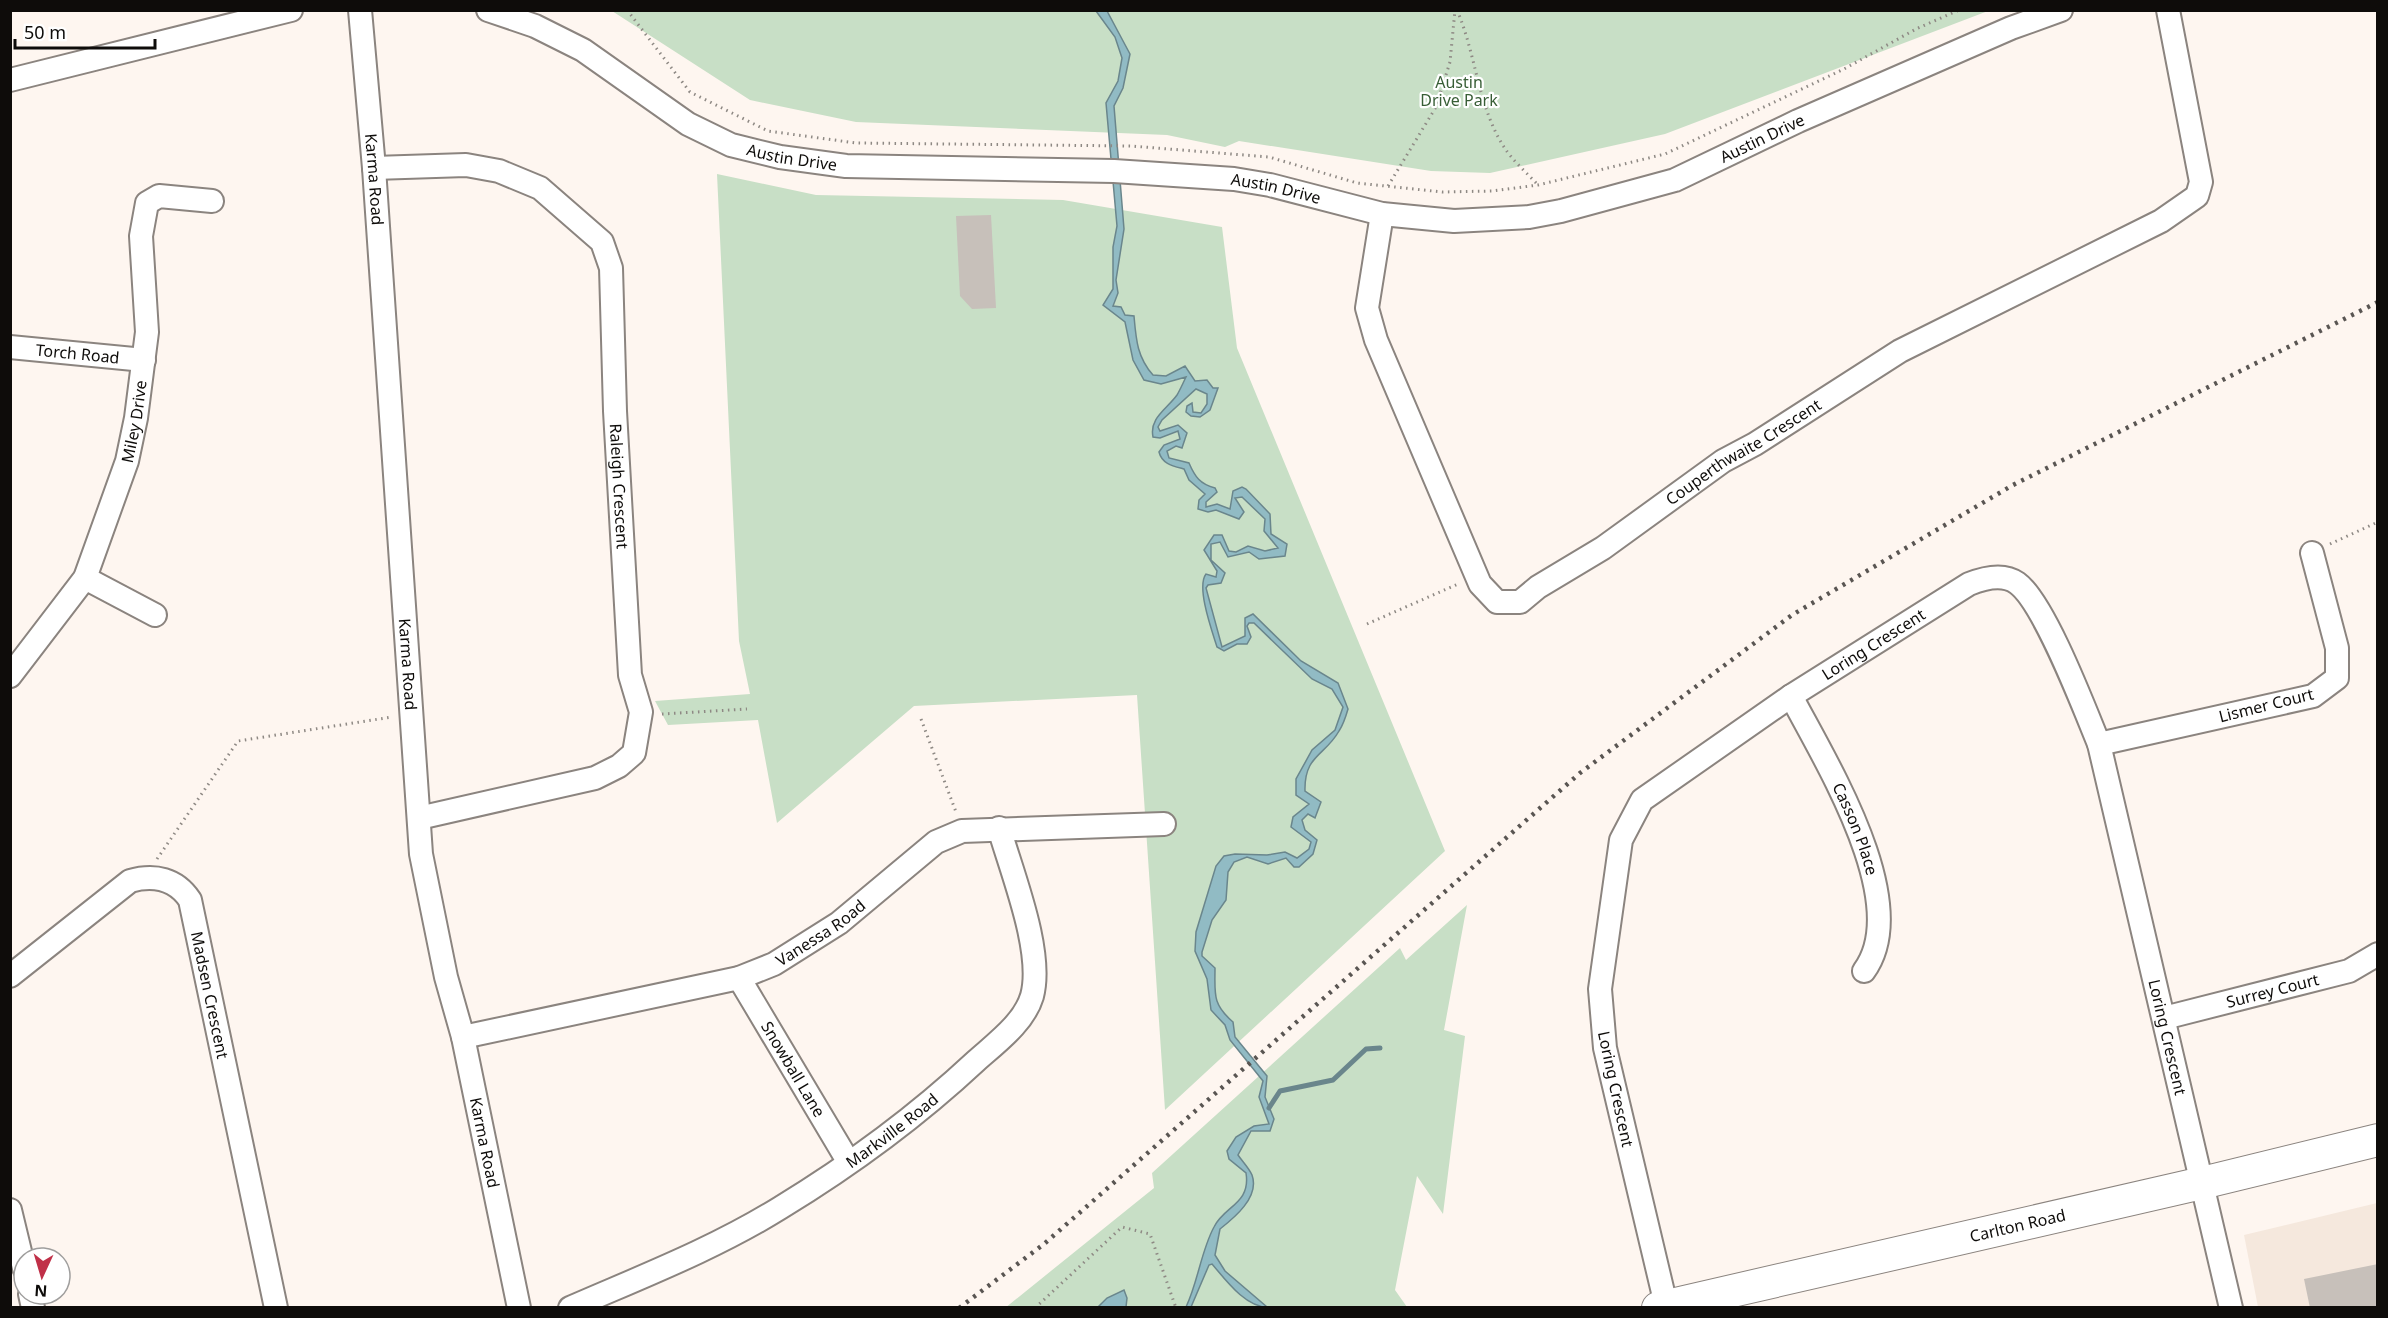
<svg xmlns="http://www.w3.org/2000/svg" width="2388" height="1318" font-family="'Noto Sans',sans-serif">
  <rect width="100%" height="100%" fill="#fef6f0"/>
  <!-- built -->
  <polygon fill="#f5e8dd" points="2377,1203 2377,1307 2258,1307 2244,1235"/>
  <!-- green -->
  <g fill="#c8dfc6">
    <polygon points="612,11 1988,11 1665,134 1490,173 1431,171 1239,141 1225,147 1167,135 856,122 750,100"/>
    <polygon points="717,174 816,195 1063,200 1222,227 1237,348 1445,851 1165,1110 1137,695 914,706 777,823 758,720 668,725 655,701 750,694 739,641"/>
    <polygon points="1467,905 1444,1030 1465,1036 1443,1214 1417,1176 1395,1290 1407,1307 1005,1308 1154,1188 1152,1173 1400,948 1406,960"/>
  </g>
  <!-- water -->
  <g fill="#91bbc4" stroke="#6a868c" stroke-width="1.5">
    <path d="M1096 11H1107L1130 54 1123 88 1114 106 1124 229 1116 280 1118 293 1113 306 1121 307 1125 315 1134 316C1136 339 1137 357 1153 375L1166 376 1185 366 1195 381 1207 380 1213 388H1218L1210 410 1200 417 1191 416 1186 412 1187 406 1192 403 1193 412 1201 413 1207 404V394L1196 389 1162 420 1158 427 1160 431 1178 425 1187 433 1182 448 1176 446 1167 451 1169 458 1189 463C1195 477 1200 484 1215 488L1217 492 1206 502V507L1217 504 1230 509 1233 491 1242 487 1246 489 1270 514 1271 534 1287 544 1285 556 1259 559 1249 552 1228 557 1220 542 1211 544V560L1225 573 1221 583 1208 585 1206 588 1222 647 1245 636V618L1253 614 1301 661 1338 683 1348 709C1346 716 1343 725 1339 731 1325 756 1304 755 1305 791L1321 802 1315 818 1308 814 1302 820 1305 830 1317 840 1313 854 1299 867H1294L1286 858 1268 864 1247 857 1234 862 1228 872 1226 900 1212 920 1202 952V956L1215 968C1215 994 1212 1004 1233 1022L1235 1037 1267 1076 1265 1097 1274 1119 1270 1131H1251L1238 1155C1242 1161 1249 1168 1252 1175 1260 1197 1234 1218 1220 1229L1215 1255 1225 1271 1267 1307C1245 1307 1225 1279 1212 1264L1209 1265 1191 1307H1186C1198 1282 1201 1251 1214 1227 1224 1206 1251 1204 1246 1173L1229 1159 1227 1151 1236 1137 1254 1126 1269 1124 1259 1097 1263 1081 1230 1040 1225 1025 1211 1010 1207 979 1195 951 1196 932 1216 866 1224 856 1235 854 1267 855 1285 852 1297 858 1309 849 1311 842 1291 827 1293 817 1309 804 1296 795V779L1312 750 1335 730 1343 707 1332 689 1312 679 1254 623H1249L1247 626 1251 637 1247 644H1237L1224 651 1217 647C1212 631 1196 587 1206 574L1216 577 1217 571 1204 550 1214 535H1222L1229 551 1236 552 1248 546 1265 551 1278 548 1264 531 1265 519 1242 497 1235 498 1244 512 1239 519 1216 510 1208 512 1198 509 1199 500 1205 494 1189 480 1184 469C1173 466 1162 464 1159 452L1164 445 1180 439 1178 431 1160 438 1153 437C1149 418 1167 409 1177 395 1180 390 1183 383 1186 377L1161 384 1144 380 1133 360 1125 322 1103 305 1113 289V247L1117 226 1106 103 1118 81 1122 58 1115 37Z"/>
    <polygon points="1124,1290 1127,1298 1126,1307 1098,1307 1107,1298"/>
  </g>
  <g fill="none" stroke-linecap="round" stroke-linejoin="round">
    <!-- stream -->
    <polyline stroke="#6a868c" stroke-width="5" points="1269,1108 1280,1091 1333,1080 1366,1049 1380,1048"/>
  </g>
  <!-- building -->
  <g fill="#c7c0ba">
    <polygon points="991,215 996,308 972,309 960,296 956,216"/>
    <polygon points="2378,1264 2378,1308 2310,1308 2304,1279"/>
  </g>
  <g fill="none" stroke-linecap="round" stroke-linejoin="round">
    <defs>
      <g id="street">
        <path id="s1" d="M360 10 374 168 421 854 446 977 463 1037 519 1308"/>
        <path id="s2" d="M488 10 535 26 583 50 688 124 731 145 780 157 846 166 1114 171 1234 179 1270 185 1382 214 1454 221 1529 217 1561 211 1675 180 1798 121 2011 28 2061 10"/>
        <polyline points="10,80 291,10"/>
        <path id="s3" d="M374 168 466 165 499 171 540 188 602 242 611 268 615 411 630 675 641 712 634 753 619 766 595 778 419 818"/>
        <path id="s4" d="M1382 214 1367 308 1376 340 1480 584 1497 602H1520L1538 587 1603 548 1723 461 1755 444 1900 351 2161 221 2197 196 2201 182 2168 10"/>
        <path id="s5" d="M10 347 144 360"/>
        <polyline points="85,578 155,615"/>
        <path id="s6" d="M10 676 85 578 127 461 136 418 147 332 141 236 147 203 159 196 212 201"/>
        <path id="s7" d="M1791 696C1825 761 1914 903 1864 971"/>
        <polyline points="2099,744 2313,696 2337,678 2337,648 2312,553"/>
        <path id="s8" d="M10 976 130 881C155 874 176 879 190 900L276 1308"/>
        <path id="s9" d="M739 978 848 1161"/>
        <path id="s10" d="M2164 1018 2349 971 2378 954"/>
        <path id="s11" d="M463 1037 739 978 774 964 839 923 936 842 962 831 1164 824"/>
        <polyline points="10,1210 24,1268"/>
        <polyline points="30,1294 33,1308"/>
        <path id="s12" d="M1666 1305 1605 1048 1600 989 1621 840 1642 800 1791 696 1969 584C1984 578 2003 573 2017 583 2044 602 2085 710 2099 744L2231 1308"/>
        <path id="s13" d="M570 1308C641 1277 714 1249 780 1208 849 1166 917 1116 976 1061 996 1043 1024 1023 1032 996 1044 952 1012 873 999 828"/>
      </g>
      <g id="secondary">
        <path id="s14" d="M1658 1308 2202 1183 2378 1140"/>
      </g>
    </defs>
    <!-- street casing -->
    <use href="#street" stroke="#8b847f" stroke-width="26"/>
    <!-- secondary casing -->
    <use href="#secondary" stroke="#8b847f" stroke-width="34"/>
    <!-- path -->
    <g stroke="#8e8984" stroke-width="3" stroke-dasharray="1.5 4.5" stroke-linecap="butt">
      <polyline points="627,10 690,92 768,131 856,143 1131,146 1269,157 1357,183 1442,192 1492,191 1538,185 1665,154 1844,69 1916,29 1959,10"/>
      <path d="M1457 10C1476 54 1478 107 1504 147 1512 160 1527 173 1538 185"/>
      <polyline points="1388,186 1436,107 1450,62 1455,10"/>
      <polyline points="2330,544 2378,522"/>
      <polyline points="1367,624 1458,584"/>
      <polyline points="662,714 747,709"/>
      <polyline points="921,719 956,812"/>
      <polyline points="157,859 238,741 392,717"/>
      <polyline points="1035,1308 1122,1227 1150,1234 1176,1308"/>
    </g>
    <!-- street -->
    <use href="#street" stroke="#fff" stroke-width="22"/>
    <!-- secondary -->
    <use href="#secondary" stroke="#fff" stroke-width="32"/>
    <!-- rail -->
    <polyline stroke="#595552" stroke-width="4.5" stroke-dasharray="3 6" stroke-linecap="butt" points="959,1308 1044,1244 1580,773 1792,615 2013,485 2378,302"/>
  </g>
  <g text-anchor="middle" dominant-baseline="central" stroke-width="4.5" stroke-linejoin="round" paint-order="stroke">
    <!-- park labels -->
    <g font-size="16" fill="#385e36" stroke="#fff">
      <text x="1459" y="82">Austin<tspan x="1459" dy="18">Drive Park</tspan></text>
    </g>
    <!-- street labels -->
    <g font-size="16" fill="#0e0c0a" stroke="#fff">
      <text stroke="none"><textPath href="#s2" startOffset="1332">Austin Drive</textPath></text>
      <text stroke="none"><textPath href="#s2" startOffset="342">Austin Drive</textPath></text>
      <text stroke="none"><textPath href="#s1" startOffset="170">Karma Road</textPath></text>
      <text stroke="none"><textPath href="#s2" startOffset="828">Austin Drive</textPath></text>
      <text stroke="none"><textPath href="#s5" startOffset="68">Torch Road</textPath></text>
      <text stroke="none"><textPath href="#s6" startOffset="288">Miley Drive</textPath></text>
      <text stroke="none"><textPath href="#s4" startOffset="711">Couperthwaite Crescent</textPath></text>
      <text stroke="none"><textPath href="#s3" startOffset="498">Raleigh Crescent</textPath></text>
      <text stroke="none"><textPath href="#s12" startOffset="798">Loring Crescent</textPath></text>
      <text stroke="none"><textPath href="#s1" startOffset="656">Karma Road</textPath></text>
      <text transform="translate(2266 705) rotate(-14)">Lismer Court</text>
      <text stroke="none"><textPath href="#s7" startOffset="148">Casson Place</textPath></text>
      <text stroke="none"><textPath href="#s11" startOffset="376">Vanessa Road</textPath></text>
      <text stroke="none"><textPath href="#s10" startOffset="112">Surrey Court</textPath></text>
      <text stroke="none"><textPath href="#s8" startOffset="318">Madsen Crescent</textPath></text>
      <text stroke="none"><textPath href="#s12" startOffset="1444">Loring Crescent</textPath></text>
      <text stroke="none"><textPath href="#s9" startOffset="106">Snowball Lane</textPath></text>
      <text transform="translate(1616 1089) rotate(78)">Loring Crescent</text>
      <text stroke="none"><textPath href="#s13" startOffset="369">Markville Road</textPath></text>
      <text stroke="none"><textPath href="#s1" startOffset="1142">Karma Road</textPath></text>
      <text stroke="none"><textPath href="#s14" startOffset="369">Carlton Road</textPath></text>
    </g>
  </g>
  <!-- border -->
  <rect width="2388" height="1318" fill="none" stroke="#0e0c0a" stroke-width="24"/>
  <!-- north arrow -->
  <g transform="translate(42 1276) rotate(184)"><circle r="28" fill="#ffffff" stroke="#9f9e9d" stroke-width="1.5"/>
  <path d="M0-4.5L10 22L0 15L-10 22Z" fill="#c03048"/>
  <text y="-9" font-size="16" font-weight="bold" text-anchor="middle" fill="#0e0c0a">N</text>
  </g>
  <!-- scale -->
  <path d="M15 39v9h140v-9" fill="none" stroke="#0e0c0a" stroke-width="3"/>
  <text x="24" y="39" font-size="18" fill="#0e0c0a" stroke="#ffffff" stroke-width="4.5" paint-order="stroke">50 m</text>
</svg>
